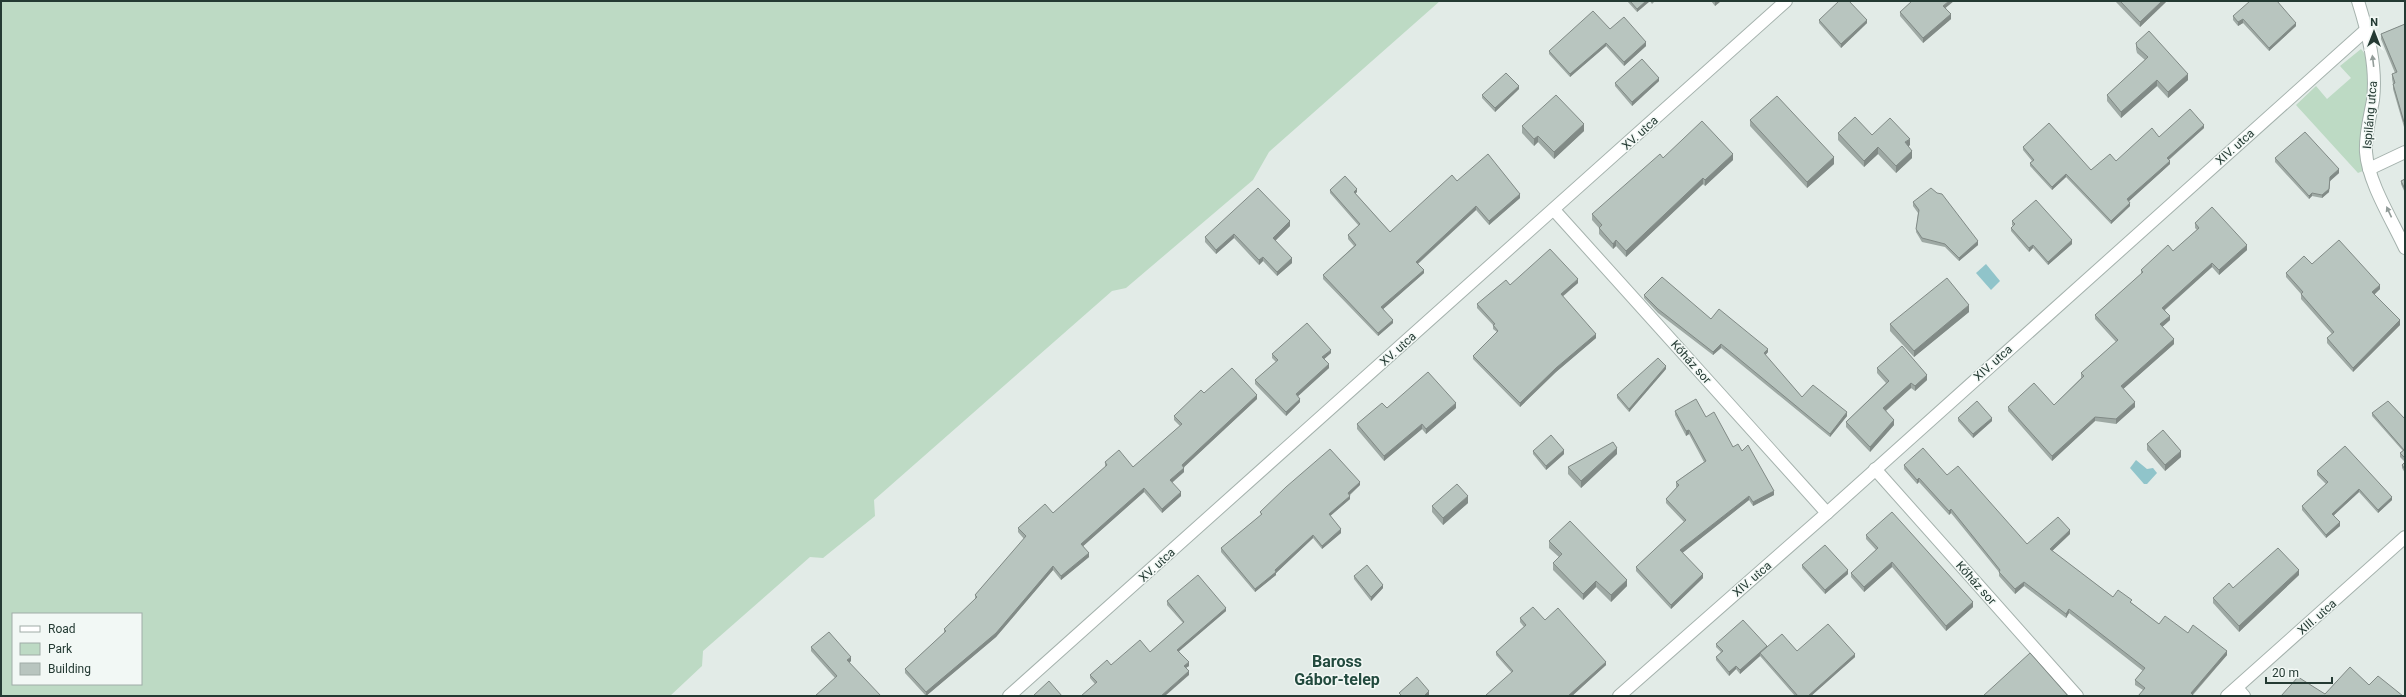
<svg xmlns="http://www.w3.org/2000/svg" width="2406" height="697" font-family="Roboto,sans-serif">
  <rect width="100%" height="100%" fill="#e2ebe7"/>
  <!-- green -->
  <g fill="#bddac4" fill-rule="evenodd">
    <path d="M1 1H1440L1269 152 1253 180 1126 288 1112 291 874 500 875 516 823 558 810 557 703 651 702 666 670 696H1ZM13 614H141V684H13Z"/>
    <polygon points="2361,49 2369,59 2365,170 2358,173 2296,105 2316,86 2327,99 2351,78 2340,66"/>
  </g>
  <!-- water -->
  <g fill="#90c4ca">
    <polygon points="1986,264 2000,281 1991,290 1976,273"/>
    <polygon points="2136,460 2147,469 2153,468 2157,473 2147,484 2144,484 2130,468"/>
  </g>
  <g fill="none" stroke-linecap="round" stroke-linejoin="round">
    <defs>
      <g id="minor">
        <path d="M2358 1C2368 33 2377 66 2373 100 2370 117 2365 134 2366 152 2368 182 2392 220 2405 248"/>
        <polyline points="2369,169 2405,152"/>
        <polyline points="1554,210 1827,513"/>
        <polyline points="1875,469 2077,696"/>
        <polyline points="2237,688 2244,696"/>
        <polyline points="1009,696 1786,1"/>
        <polyline points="1619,696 1827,513 2367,29"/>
      </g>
      <polyline id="tertiary" points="2227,696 2405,537"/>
    </defs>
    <!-- minor casing -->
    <use href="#minor" stroke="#a5b2ad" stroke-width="14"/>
    <!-- tertiary casing -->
    <use href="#tertiary" stroke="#a5b2ad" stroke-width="14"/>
    <!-- minor -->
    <use href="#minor" stroke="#fff" stroke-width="12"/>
    <!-- tertiary -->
    <use href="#tertiary" stroke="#fff" stroke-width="12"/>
  </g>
  <!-- wall -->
  <g fill="#9ea9a4">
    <polygon points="1627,1 1655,1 1652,4 1650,1 1637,12"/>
    <polygon points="1711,1 1721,1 1715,6"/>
    <polygon points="2115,1 2167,1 2140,27"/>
    <polygon points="1946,8 1951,19 1923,43 1900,16 1900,12"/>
    <polygon points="2233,16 2296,26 2269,51 2243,23 2238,26 2233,20"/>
    <polygon points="1819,20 1867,23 1841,48 1819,23"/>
    <polygon points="2405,24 2404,127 2393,89 2393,84 2392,79 2392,74 2395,73 2381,39 2381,34"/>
    <polygon points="1610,29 1646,46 1624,66 1606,46 1570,77 1549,54 1549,51"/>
    <polygon points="2136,43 2188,80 2168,98 2157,86 2121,118 2107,101 2107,95 2145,60 2137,53 2136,49"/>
    <polygon points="1659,81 1632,106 1615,86 1615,83"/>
    <polygon points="1519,89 1495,112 1482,98 1482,95"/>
    <polygon points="1750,120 1834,164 1807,188 1750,126"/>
    <polygon points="1522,126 1584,131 1554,159 1538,142 1534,146 1522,133"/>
    <polygon points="2204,128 2169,160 2170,164 2129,201 2130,206 2111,224 2066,177 2052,190 2030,166 2030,163 2032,161 2023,150 2023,147 2091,170 2116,161 2159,137"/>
    <polygon points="1838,133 1872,135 1910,145 1908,146 1912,158 1896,173 1878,154 1864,167 1838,140"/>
    <polygon points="1663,158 1733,160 1705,186 1703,184 1626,257 1616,246 1613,249 1599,234 1599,228 1592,220 1592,214"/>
    <polygon points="2275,158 2339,173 2330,181 2329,192 2322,198 2312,196 2309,199 2275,162"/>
    <polygon points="2405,179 2405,193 2401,184 2401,181"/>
    <polygon points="1457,181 1520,198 1489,225 1476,210 1418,264 1424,273 1383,309 1393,323 1378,336 1323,279 1323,275 1354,246 1348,239 1348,235 1359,226 1330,193 1330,190 1357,192 1355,193 1390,232"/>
    <polygon points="1913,202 1978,245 1959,261 1945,247 1922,242 1916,232 1918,213 1913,206"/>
    <polygon points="2012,221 2072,244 2048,265 2033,248 2029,252 2011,231 2011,228 2013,226 2012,225"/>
    <polygon points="2195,223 2247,250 2219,275 2212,267 2165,310 2170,320 2162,327 2174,344 2123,389 2135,407 2116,424 2095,421 2052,461 2008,411 2008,407 2054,405 2081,378 2081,373 2116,342 2095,319 2095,315 2141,274 2141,270 2173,251 2197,230 2195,228"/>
    <polygon points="1290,226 1275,241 1292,263 1277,276 1263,261 1259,265 1234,238 1216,254 1205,242 1205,237"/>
    <polygon points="2312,264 2380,289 2374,294 2400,325 2353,372 2327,343 2327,338 2332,334 2301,299 2301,294 2286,277 2286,273"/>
    <polygon points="1578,283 1562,296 1596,338 1556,372 1520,407 1473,359 1473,356 1497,332 1493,329 1493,325 1477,308 1477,304 1510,285"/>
    <polygon points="1644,295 1711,319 1768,352 1765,355 1802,397 1847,416 1830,437 1721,348 1713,355 1658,313 1644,298"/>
    <polygon points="1969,312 1914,357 1890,331 1890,324"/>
    <polygon points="1331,353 1324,359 1329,368 1298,396 1300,402 1286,416 1255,384 1255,380 1276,362 1272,358 1272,354"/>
    <polygon points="1877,368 1927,380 1915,391 1911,388 1886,411 1894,425 1870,452 1846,427 1846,422 1886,383 1877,373"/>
    <polygon points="1666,369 1629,412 1617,398 1617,395"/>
    <polygon points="1204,393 1257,399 1184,467 1184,472 1172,483 1181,496 1162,513 1144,492 1083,546 1089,557 1061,580 1053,570 996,637 926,696 905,673 905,669 944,633 944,629 975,599 975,595 1024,539 1018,532 1018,528 1053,513 1105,467 1105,462 1133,467 1180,426 1174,420 1174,416"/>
    <polygon points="1456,408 1426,434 1422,429 1384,461 1357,429 1357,424"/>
    <polygon points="1675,411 1706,417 1733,447 1742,451 1774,495 1753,506 1749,500 1682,553 1703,578 1671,609 1636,571 1636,567 1684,522 1666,503 1666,499 1677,487 1676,487 1676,482 1704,462 1689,434 1686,436 1675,415"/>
    <polygon points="2372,413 2405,419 2405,462 2400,457 2400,453 2403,451 2372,416"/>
    <polygon points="1958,418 1992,421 1973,438 1958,421"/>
    <polygon points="2147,444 2181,457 2165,471 2147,450"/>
    <polygon points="1533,451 1564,454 1546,470 1533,454"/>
    <polygon points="1617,454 1581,488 1568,474 1568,467"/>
    <polygon points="2405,462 2405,473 2402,468 2402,465"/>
    <polygon points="1904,465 1947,475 2027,544 2070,534 2052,551 2113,597 2132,603 2159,624 2188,633 2227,655 2193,695 2143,690 2135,685 2135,680 2143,671 2069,613 2066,618 2024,586 2015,594 1999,576 1999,572 1951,513 1949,515 1919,482 1917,484 1904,469"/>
    <polygon points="2317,471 2392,500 2378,513 2359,492 2334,515 2340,526 2326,538 2302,510 2302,506 2326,484 2317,475"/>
    <polygon points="1360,485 1350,495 1350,499 1330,516 1341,533 1322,549 1313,538 1276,573 1276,575 1255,592 1221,552 1221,548 1261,515 1260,512"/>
    <polygon points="1468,503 1443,525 1432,512 1432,506"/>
    <polygon points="1866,535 1973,607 1946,631 1892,567 1864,592 1851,577 1851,573 1876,550 1866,539"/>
    <polygon points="1549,541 1627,586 1611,602 1596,587 1583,600 1553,570 1553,563 1559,557 1549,548"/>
    <polygon points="1802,565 1848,574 1825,594 1802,568"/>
    <polygon points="2299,575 2239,632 2213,603 2213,598 2233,588"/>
    <polygon points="1354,576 1383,588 1371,601 1354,579"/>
    <polygon points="1167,601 1226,611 1179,651 1189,666 1186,668 1189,675 1095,684 1090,678 1090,675 1150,652 1183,623 1167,605"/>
    <polygon points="1520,618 1545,620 1606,665 1572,696 1486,696 1486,695 1512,673 1496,655 1496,652 1524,627 1520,622"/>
    <polygon points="1716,644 1767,646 1797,651 1855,657 1811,696 1795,696 1760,656 1740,674 1736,669 1729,676 1716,660 1716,657 1721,652 1716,647"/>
    <polygon points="811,647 851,661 835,678 811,651"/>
  </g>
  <!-- shaded-wall -->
  <g fill="#818a86">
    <polygon points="1646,1 1650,1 1637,12 1637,9"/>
    <polygon points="1715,1 1721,1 1715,6"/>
    <polygon points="1949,1 1954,1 1943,10 1943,6"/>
    <polygon points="2162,1 2167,1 2140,27 2140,22"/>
    <polygon points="1951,14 1951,19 1923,43 1923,38"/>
    <polygon points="2243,19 2243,23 2238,26 2238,22"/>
    <polygon points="1867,20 1867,23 1841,48 1841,44"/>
    <polygon points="2296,23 2296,26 2269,51 2269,48"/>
    <polygon points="1646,42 1646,46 1624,66 1624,62"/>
    <polygon points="1606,43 1606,46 1570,77 1570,74"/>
    <polygon points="2188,74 2188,80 2168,98 2168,92"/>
    <polygon points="1659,78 1659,81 1632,106 1632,102"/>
    <polygon points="2157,80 2157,86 2121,118 2121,112"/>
    <polygon points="1519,86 1519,89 1495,112 1495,108"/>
    <polygon points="1584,124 1584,131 1554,159 1554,152"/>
    <polygon points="2204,125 2204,128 2167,161 2167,158"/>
    <polygon points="1538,136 1538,142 1534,146 1534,139"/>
    <polygon points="1910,139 1910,145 1905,149 1905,142"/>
    <polygon points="1878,147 1878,154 1864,167 1864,161"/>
    <polygon points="1912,151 1912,158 1896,173 1896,166"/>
    <polygon points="1733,154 1733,160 1705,186 1705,180"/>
    <polygon points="1834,157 1834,164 1807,188 1807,182"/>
    <polygon points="2170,161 2170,164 2127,203 2127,199"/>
    <polygon points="2339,169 2339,173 2330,181 2329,192 2322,198 2322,195 2330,177"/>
    <polygon points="2066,174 2066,177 2052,190 2052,187"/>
    <polygon points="1703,178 1703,184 1626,257 1626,251"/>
    <polygon points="1357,189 1357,192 1354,195 1354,192"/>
    <polygon points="2312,193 2312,196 2309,199 2309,196"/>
    <polygon points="1520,194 1520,198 1489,225 1489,221"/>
    <polygon points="2130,203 2130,206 2111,224 2111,221"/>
    <polygon points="1476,206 1476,210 1416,265 1416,262"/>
    <polygon points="1290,221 1290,226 1273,243 1273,238"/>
    <polygon points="1234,234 1234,238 1216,254 1216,250"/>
    <polygon points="1616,240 1616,246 1613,249 1613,244"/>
    <polygon points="2072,240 2072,244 2048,265 2048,262"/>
    <polygon points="1978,241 1978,245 1959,261 1959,258"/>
    <polygon points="2033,245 2033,248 2029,252 2029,248"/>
    <polygon points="2247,245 2247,250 2219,275 2219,270"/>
    <polygon points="1263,257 1263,261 1259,265 1259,260"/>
    <polygon points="1292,258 1292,263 1277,276 1277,272"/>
    <polygon points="2212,263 2212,267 2162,312 2162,308"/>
    <polygon points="1424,270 1424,273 1381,311 1381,307"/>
    <polygon points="1578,279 1578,283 1561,298 1561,294"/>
    <polygon points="2380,285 2380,289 2372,297 2372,292"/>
    <polygon points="1969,305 1969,312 1914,357 1914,351"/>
    <polygon points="2170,316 2170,320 2160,329 2160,324"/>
    <polygon points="1393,320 1393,323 1378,336 1378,333"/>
    <polygon points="2400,320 2400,325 2353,372 2353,368"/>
    <polygon points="1596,334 1596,338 1556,372 1520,407 1520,403 1556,368"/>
    <polygon points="2174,339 2174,344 2121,391 2121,386"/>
    <polygon points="1721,344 1721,348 1713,355 1713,352"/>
    <polygon points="1768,349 1768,352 1764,357 1764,353"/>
    <polygon points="1331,350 1331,353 1322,361 1322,357"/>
    <polygon points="1329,364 1329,368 1296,398 1296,394"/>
    <polygon points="1666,366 1666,369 1629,412 1629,409"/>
    <polygon points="1927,375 1927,380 1915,391 1915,386"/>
    <polygon points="1911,383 1911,388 1883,413 1883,408"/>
    <polygon points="1257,395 1257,399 1182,469 1182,465"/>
    <polygon points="1300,399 1300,402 1286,416 1286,412"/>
    <polygon points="2135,402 2135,407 2116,424 2116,419"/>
    <polygon points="1456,403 1456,408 1426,434 1426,429"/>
    <polygon points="1847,412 1847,416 1830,437 1830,434"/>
    <polygon points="2095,417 2095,421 2052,461 2052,456"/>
    <polygon points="1992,418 1992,421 1973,438 1973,434"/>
    <polygon points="1894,420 1894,425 1870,452 1870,447"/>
    <polygon points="1422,424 1422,429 1384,461 1384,456"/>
    <polygon points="1689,430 1689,434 1686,436 1686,431"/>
    <polygon points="1617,448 1617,454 1581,488 1581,481"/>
    <polygon points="1564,450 1564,454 1546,470 1546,466"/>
    <polygon points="2181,451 2181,457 2165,471 2165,465"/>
    <polygon points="1184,468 1184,472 1170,484 1170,480"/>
    <polygon points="1919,478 1919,482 1917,484 1917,480"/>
    <polygon points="1360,482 1360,485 1348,496 1348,493"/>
    <polygon points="1144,488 1144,492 1081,548 1081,544"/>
    <polygon points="2359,489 2359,492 2332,517 2332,514"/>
    <polygon points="1774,491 1774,495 1753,506 1753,502"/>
    <polygon points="1181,492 1181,496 1162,513 1162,509"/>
    <polygon points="1350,496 1350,499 1329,517 1329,514"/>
    <polygon points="1468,496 1468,503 1443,525 1443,518"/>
    <polygon points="1749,496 1749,500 1680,555 1680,550"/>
    <polygon points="2392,497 2392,500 2378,513 2378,510"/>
    <polygon points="1951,509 1951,513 1949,515 1949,511"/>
    <polygon points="2340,522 2340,526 2326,538 2326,535"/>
    <polygon points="1341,529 1341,533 1322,549 1322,546"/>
    <polygon points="2070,530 2070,534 2050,553 2050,549"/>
    <polygon points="1313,535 1313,538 1276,573 1276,575 1255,592 1255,589"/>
    <polygon points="1089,553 1089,557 1061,580 1061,576"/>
    <polygon points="1892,562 1892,567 1864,592 1864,587"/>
    <polygon points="1053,566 1053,570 996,637 926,696 926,692"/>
    <polygon points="1848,570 1848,574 1825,594 1825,590"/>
    <polygon points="2299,570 2299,575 2239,632 2239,626"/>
    <polygon points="1703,574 1703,578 1671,609 1671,605"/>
    <polygon points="1627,580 1627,586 1611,602 1611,595"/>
    <polygon points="1596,581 1596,587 1583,600 1583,594"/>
    <polygon points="2024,582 2024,586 2015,594 2015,589"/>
    <polygon points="1383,585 1383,588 1371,601 1371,597"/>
    <polygon points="1973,602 1973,607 1946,631 1946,626"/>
    <polygon points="1226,608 1226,611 1177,653 1177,650"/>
    <polygon points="2069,609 2069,613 2066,618 2066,614"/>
    <polygon points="1767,646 1760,653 1760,656 1740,674 1740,670"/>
    <polygon points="2227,651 2227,655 2191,696 2191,693"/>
    <polygon points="1855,654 1855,657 1811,696 1808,696"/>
    <polygon points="851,657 851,661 847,664 847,660"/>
    <polygon points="1189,662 1189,666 1184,669 1184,666"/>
    <polygon points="1606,662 1606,665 1572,696 1568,696"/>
    <polygon points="1736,666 1736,669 1729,676 1729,672"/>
    <polygon points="1189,671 1189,675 1165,696 1161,696"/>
    <polygon points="1429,691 1429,696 1425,696 1425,695"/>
  </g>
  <!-- building -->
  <g fill="#b8c5bf" stroke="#818a86">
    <polygon points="1630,1 1646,1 1637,9"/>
    <polygon points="1839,1 1849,1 1867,20 1841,44 1819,20"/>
    <polygon points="1912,1 1949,1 1943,6 1951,14 1923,38 1900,12"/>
    <polygon points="2120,1 2162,1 2140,22"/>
    <polygon points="2250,1 2277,1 2296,23 2269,48 2243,19 2238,22 2233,16"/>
    <polygon points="1593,11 1610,29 1624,17 1646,42 1624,62 1606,43 1570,74 1549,51"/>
    <polygon points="2405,24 2405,122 2404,122 2393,84 2395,83 2392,74 2397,72 2381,34"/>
    <polygon points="2149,31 2188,74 2168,92 2157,80 2121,112 2107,95 2148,57 2137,47 2136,43"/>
    <polygon points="1642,59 1659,78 1632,102 1615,83"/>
    <polygon points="1506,73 1519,86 1495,108 1482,95"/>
    <polygon points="1556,95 1584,124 1554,152 1538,136 1534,139 1522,126"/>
    <polygon points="1777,96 1834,157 1807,182 1750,120"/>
    <polygon points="2190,109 2204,125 2167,158 2170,161 2127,199 2130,203 2111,221 2066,174 2052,187 2030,163 2034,160 2023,147 2049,123 2091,170 2110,154 2116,161 2152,128 2159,137"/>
    <polygon points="1855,117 1872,135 1890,118 1910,139 1905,142 1912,151 1896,166 1878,147 1864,161 1838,133"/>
    <polygon points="1702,121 1733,154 1705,180 1703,178 1626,251 1616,240 1613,244 1599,228 1602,225 1592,214 1660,154 1663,158"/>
    <polygon points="2305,132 2339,169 2330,177 2329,189 2322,195 2312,193 2309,196 2275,158"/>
    <polygon points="1488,154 1520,194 1489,221 1476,206 1416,262 1424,270 1381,307 1393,320 1378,333 1323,275 1356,245 1348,235 1360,224 1330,190 1345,176 1357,189 1354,192 1390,232 1452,175 1457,181"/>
    <polygon points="2405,179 2405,189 2401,181"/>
    <polygon points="1258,188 1290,221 1273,238 1292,258 1277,272 1263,257 1259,260 1234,234 1216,250 1205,237"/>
    <polygon points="1931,188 1937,193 1942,194 1978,241 1959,258 1945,244 1922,238 1916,229 1919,210 1913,202"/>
    <polygon points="2036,200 2072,240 2048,262 2033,245 2029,248 2011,228 2015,224 2012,221"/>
    <polygon points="2212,207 2247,245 2219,270 2212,263 2162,308 2170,316 2160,324 2174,339 2121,386 2135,402 2116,419 2095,417 2052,456 2008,407 2034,383 2054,405 2084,376 2081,373 2118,340 2095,315 2143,272 2141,270 2168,245 2173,251 2199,228 2195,223"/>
    <polygon points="2339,240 2380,285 2372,292 2400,320 2353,368 2327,338 2334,332 2301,294 2303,292 2286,273 2304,256 2312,264"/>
    <polygon points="1550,249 1578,279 1561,294 1596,334 1556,368 1520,403 1473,356 1498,331 1493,325 1495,324 1477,304 1506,280 1510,285"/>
    <polygon points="1662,277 1711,319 1719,309 1768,349 1764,353 1802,397 1813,385 1847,412 1830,434 1721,344 1713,352 1658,309 1644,295"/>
    <polygon points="1947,278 1969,305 1914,351 1890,324"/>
    <polygon points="1307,323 1331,350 1322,357 1329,364 1296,394 1300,399 1286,412 1255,380 1278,360 1272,354"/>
    <polygon points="1902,346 1927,375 1915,386 1911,383 1883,408 1894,420 1870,447 1846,422 1889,381 1877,368"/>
    <polygon points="1658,358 1666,366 1629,409 1617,395"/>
    <polygon points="1232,368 1257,395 1182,465 1184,468 1170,480 1181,492 1162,509 1144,488 1081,544 1089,553 1061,576 1053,566 996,633 926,692 905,669 946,631 944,629 977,597 975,595 1026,536 1018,528 1045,504 1053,513 1107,465 1105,462 1119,450 1133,467 1182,424 1174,416 1201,390 1204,393"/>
    <polygon points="1428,372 1456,403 1426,429 1422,424 1384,456 1357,424 1382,403 1387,408"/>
    <polygon points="1696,399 1706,417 1714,412 1733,447 1738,444 1742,451 1748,445 1774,491 1753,502 1749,496 1680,550 1703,574 1671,605 1636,567 1686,520 1666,499 1679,485 1676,482 1706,461 1689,430 1686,431 1675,411"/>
    <polygon points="1977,401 1992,418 1973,434 1958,418"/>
    <polygon points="2388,401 2405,419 2405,458 2400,453 2404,450 2372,413"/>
    <polygon points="2163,430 2181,451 2165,465 2147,444"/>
    <polygon points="1551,435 1564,450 1546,466 1533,451"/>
    <polygon points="1613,442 1617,448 1581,481 1568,467"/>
    <polygon points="2345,446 2392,497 2378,510 2359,489 2332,514 2340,522 2326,535 2302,506 2328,482 2317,471"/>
    <polygon points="1923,448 1947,475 1958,466 2027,544 2058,517 2070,530 2050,549 2113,597 2118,590 2132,600 2130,602 2159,624 2165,616 2188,633 2193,625 2227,651 2191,693 2194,696 2138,696 2145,688 2135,680 2145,668 2069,609 2066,614 2024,582 2015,589 1999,572 2000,570 1951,509 1949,511 1919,478 1917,480 1904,465"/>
    <polygon points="1330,449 1360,482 1348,493 1350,496 1329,514 1341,529 1322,546 1313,535 1275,570 1276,572 1255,589 1221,548 1262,514 1260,512 1286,487"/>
    <polygon points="2405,462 2405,469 2402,465"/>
    <polygon points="1457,484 1468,496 1443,518 1432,506"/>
    <polygon points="1892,512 1973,602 1946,626 1892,562 1864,587 1851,573 1878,548 1866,535"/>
    <polygon points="1570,521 1627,580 1611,595 1596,581 1583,594 1553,563 1562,554 1549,541"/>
    <polygon points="1825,545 1848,570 1825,590 1802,565"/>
    <polygon points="2278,548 2299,570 2239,626 2213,598 2229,583 2233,588"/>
    <polygon points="1367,565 1383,585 1371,597 1354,576"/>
    <polygon points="1198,575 1226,608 1177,650 1189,662 1184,666 1189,671 1161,696 1081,696 1097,682 1090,675 1107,660 1111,665 1140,640 1150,652 1184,622 1167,601"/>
    <polygon points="1533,607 1545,620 1558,608 1606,662 1568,696 1487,696 1486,695 1513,671 1496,652 1526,625 1520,618"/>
    <polygon points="1743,620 1767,646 1740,670 1736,666 1729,672 1716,657 1723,651 1716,644"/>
    <polygon points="1828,624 1855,654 1808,696 1798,696 1760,653 1782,634 1797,651"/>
    <polygon points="829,632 851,657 847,660 881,696 815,696 837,676 811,647"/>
    <polygon points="2030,653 2068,696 1983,696"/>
    <polygon points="2350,667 2369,685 2378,676 2403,696 2281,696 2298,677 2325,694"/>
    <polygon points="1417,677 1429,691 1425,695 1426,696 1402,696 1399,693"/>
    <polygon points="1049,681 1062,696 1033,696"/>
  </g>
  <!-- one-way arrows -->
  <defs><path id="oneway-solid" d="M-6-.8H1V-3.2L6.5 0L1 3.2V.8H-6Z"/></defs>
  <g fill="#929c99">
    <use href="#oneway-solid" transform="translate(2373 61) rotate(-97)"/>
    <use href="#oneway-solid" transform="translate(2389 212) rotate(-115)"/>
  </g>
  <g text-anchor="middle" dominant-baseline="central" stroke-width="3" stroke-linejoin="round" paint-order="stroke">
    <!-- street labels -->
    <g font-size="12" fill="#243a33" stroke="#f2f8f5">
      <text transform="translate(2370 115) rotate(-85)">Ispiláng utca</text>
      <text transform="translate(1640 133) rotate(-42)">XV. utca</text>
      <text transform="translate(2235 147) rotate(-42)">XIV. utca</text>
      <text transform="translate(1398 349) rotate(-42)">XV. utca</text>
      <text transform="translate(1691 362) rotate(48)">Kőház sor</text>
      <text transform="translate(1993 363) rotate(-42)">XIV. utca</text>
      <text transform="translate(1157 565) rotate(-42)">XV. utca</text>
      <text transform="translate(1752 579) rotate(-41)">XIV. utca</text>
      <text transform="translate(1976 583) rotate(48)">Kőház sor</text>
      <text transform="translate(2317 617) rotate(-41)">XIII. utca</text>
    </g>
    <!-- district labels -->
    <g font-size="16" font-weight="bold" fill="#224a3e" stroke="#f2f8f5">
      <text x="1337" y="661">Baross<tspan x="1337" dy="18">Gábor-telep</tspan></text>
    </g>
  </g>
  <!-- border -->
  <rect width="2406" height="697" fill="none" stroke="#243a33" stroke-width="4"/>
  <!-- legend -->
  <rect x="12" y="613" width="130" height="72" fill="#f2f8f5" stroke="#a0aca7"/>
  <rect x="20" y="626" width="20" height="6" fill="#ffffff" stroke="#a0aca7"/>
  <text x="48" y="633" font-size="12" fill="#243a33">Road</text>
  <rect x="20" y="643" width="20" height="12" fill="#bddac4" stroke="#a0aca7"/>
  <text x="48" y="653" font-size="12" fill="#243a33">Park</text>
  <rect x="20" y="663" width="20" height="12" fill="#b8c5bf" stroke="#a0aca7"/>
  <text x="48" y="673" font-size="12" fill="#243a33">Building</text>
  <!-- north arrow -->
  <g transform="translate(2374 32)" stroke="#f2f8f5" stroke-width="3" paint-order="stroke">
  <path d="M0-3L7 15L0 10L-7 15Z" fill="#243a33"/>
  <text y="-6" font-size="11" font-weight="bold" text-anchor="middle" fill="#243a33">N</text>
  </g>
  <!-- scale -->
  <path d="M2266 677v6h66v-6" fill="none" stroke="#243a33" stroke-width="2"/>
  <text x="2272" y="677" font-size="12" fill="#243a33" stroke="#f2f8f5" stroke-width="3" paint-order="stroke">20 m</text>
</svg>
